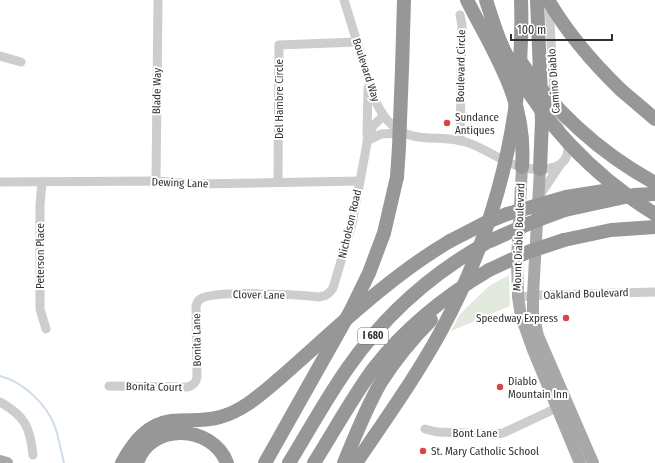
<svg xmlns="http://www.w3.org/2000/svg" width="655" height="463" font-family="'Fira Sans Condensed',sans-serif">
  <rect width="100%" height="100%" fill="#fff"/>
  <!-- green -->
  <polygon fill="#e2e9dd" points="509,275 510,306 451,331 460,314 489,286"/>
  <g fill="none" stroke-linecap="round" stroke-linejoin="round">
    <!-- stream -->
    <path stroke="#cedce9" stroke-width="2" d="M0 376C23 382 47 404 55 427 59 438 61 451 64 463"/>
    <!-- minor -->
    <g stroke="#cdcdcd" stroke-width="9">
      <path d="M344 0C350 19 356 39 362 58 369 80 373 107 391 124 412 145 440 134 466 142 485 148 502 162 521 167 542 172 574 171 567 141"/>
      <polyline points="549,4 555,115 560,128"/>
      <polyline points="460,15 462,25 460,141"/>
      <polyline points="0,56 21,62"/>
      <polyline points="367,135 368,88"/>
      <polyline points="367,141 381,134 402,133"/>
      <polyline points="156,181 158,0"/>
      <polyline points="0,182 156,181 198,184 360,181"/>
      <polyline points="42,182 40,205 40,309 46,329"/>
      <polyline points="278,182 279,45 357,42"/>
      <polyline points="540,195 560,165"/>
      <polyline points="518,297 543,295 655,292"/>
      <path d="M109 386 188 387C193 385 196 383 197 377L196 306C197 304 197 302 199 300 210 289 300 295 319 297 326 296 329 294 333 288L352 224 368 138 373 126 383 116"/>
      <path d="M0 402C25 416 30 427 33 455"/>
      <polyline points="425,429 437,432 494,434 503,433 563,405"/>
    </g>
    <!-- major -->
    <g stroke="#a8a8a8" stroke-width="12">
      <polyline points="522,167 517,260 518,297 521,316 533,350 580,463"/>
      <polyline points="540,169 533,295 533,313 538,336 593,463"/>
      <polyline points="0,461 7,463"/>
    </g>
    <!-- highway -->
    <g stroke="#979797" stroke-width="14">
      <path d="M467 0C496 57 527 100 522 167"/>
      <polyline points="537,0 542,121 540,169"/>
      <polyline points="402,69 404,0"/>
      <polyline points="621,90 655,119"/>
      <polyline points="566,197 604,191 623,193"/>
      <polyline points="565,210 634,195 655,194"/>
      <polyline points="564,240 611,230 655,227"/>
      <polyline points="450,241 485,223 507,214"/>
      <path d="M122 463C133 443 147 424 171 421 188 419 204 422 220 417 243 411 261 394 279 379"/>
      <path d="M137 463C150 422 212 424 227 463"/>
      <polyline points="265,463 350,312 369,273 384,233 397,177"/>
      <path d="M289 463C308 432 326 399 347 369 383 317 431 274 486 243"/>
      <path d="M314 463C334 431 352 398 374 368 406 327 445 296 489 270"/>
      <path d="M344 463C355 436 366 408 381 382 395 360 412 339 431 320"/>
    </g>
    <!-- highway-bridge -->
    <g stroke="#979797" stroke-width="14">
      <path d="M486 0C492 18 497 37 506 54 540 120 592 175 655 214"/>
      <path d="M548 0C568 34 593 63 621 90"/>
      <path d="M518 58C553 110 600 153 655 183"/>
      <polyline points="397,177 399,147 402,69"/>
      <polyline points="507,214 566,197"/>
      <polyline points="490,241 530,223 565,210"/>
      <polyline points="489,270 528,252 564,240"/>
      <path d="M279 379C334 331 387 278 450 241"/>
      <path d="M356 463C385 420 416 377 441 331 496 230 525 115 521 0"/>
    </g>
  </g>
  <!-- markers -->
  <g fill="#d44946" stroke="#fff" stroke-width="1.5">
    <circle cx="447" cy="123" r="4"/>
    <circle cx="566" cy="318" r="4"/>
    <circle cx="500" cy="387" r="4"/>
    <circle cx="423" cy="451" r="4"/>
  </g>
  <g text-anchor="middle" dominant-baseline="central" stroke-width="4" stroke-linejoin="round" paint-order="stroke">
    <!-- shield labels -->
    <rect fill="#fff" stroke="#6e6e6e" stroke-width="1" x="358" y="328" width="30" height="16" rx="3"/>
    <g font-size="10" font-weight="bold" fill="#303030">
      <text x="373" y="336">I 680</text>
    </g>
    <!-- street labels -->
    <g font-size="11" fill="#303030" stroke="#fff">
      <text transform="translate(461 66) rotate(-89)">Boulevard Circle</text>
      <text transform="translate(366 70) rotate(72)">Boulevard Way</text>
      <text transform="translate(554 81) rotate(-94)">Camino Diablo</text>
      <text transform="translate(157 91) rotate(-89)">Blade Way</text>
      <text transform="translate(279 99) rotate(-90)">Del Hambre Circle</text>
      <text transform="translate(180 183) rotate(2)">Dewing Lane</text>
      <text transform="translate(350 224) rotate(-77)">Nicholson Road</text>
      <text transform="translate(519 237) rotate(-88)">Mount Diablo Boulevard</text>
      <text transform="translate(40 256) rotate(-90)">Peterson Place</text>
      <text transform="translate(586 294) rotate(-2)">Oakland Boulevard</text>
      <text transform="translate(259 295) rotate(1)">Clover Lane</text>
      <text transform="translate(197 340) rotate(-91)">Bonita Lane</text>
      <text transform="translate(154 387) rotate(1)">Bonita Court</text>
      <text x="475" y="433">Bont Lane</text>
    </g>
    <!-- poi labels -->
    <g font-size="11" fill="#303030" stroke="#fff" text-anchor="start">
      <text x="455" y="117">Sundance<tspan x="455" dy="13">Antiques</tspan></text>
      <text x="558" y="318" text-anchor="end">Speedway Express</text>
      <text x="508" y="381">Diablo<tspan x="508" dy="13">Mountain Inn</tspan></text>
      <text x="431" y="451">St. Mary Catholic School</text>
    </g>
  </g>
  <!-- scale -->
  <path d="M511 34v6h101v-6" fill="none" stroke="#303030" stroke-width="2"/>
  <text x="517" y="34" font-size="12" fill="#303030" stroke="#ffffff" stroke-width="3" paint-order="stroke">100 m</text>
</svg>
